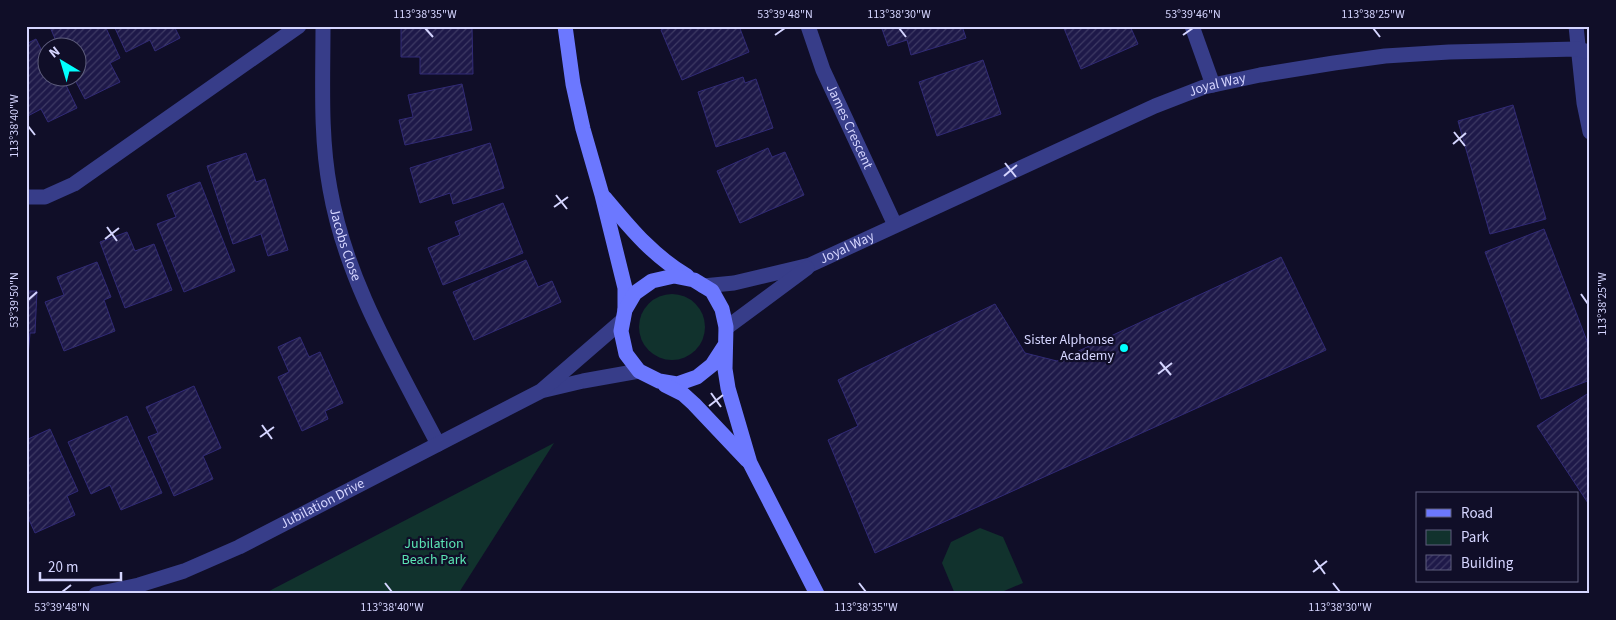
<svg xmlns="http://www.w3.org/2000/svg" width="1616" height="620" font-family="'Source Sans 3',sans-serif">
  <defs>
    <pattern id="building-hatch" width="6" height="6" patternUnits="userSpaceOnUse" patternTransform="scale(1.25)"><rect width="6" height="6" fill="#1e1949"/><path d="M-1 1l2-2M0 6l6-6M5 7l2-2" fill="none" stroke="#3e3a64"/></pattern>
  </defs>
  <rect width="100%" height="100%" fill="#100e28"/>
  <!-- green -->
  <g fill="#11322d">
    <circle cx="672" cy="327" r="33"/>
    <polygon points="554,443 458,594 264,594 273,589"/>
    <polygon points="980,528 1003,537 1023,583 997,594 955,594 942,563 951,542"/>
  </g>
  <!-- building -->
  <g fill="url(#building-hatch)" stroke="#312a76">
    <polygon points="52,26 105,26 120,58 110,63 120,82 85,99 74,78 78,78 78,48 59,48 50,27"/>
    <polygon points="114,26 174,26 180,38 155,51 150,40 126,52"/>
    <polygon points="401,26 472,26 473,74 420,74 420,57 401,57"/>
    <polygon points="669,26 739,26 749,52 682,80 661,30"/>
    <polygon points="881,26 962,26 966,38 911,55 907,40 888,46"/>
    <polygon points="1063,26 1130,26 1138,44 1081,69"/>
    <polygon points="36,39 48,63 48,78 54,78 58,84 64,81 77,108 48,122 41,109 26,117 26,44"/>
    <polygon points="983,60 1001,114 937,136 919,82"/>
    <polygon points="743,77 745,83 756,79 773,128 716,147 698,92"/>
    <polygon points="462,84 472,130 405,145 399,120 413,117 408,95"/>
    <polygon points="1513,105 1546,219 1490,234 1458,121"/>
    <polygon points="490,143 504,188 453,204 450,193 420,203 410,168"/>
    <polygon points="768,148 772,157 785,152 804,195 740,223 717,171"/>
    <polygon points="246,153 256,182 265,179 288,250 268,256 261,234 233,244 207,166"/>
    <polygon points="200,182 235,271 184,292 157,224 176,217 167,195"/>
    <polygon points="503,203 523,253 443,285 428,248 460,235 455,222"/>
    <polygon points="1544,229 1590,349 1590,380 1541,399 1485,252"/>
    <polygon points="127,232 135,251 154,244 172,290 125,308 100,242"/>
    <polygon points="1281,257 1326,350 875,553 828,440 858,426 838,380 995,304 1025,353 1057,361"/>
    <polygon points="526,260 538,287 552,281 561,302 474,340 453,292"/>
    <polygon points="97,262 111,297 104,300 115,331 64,351 45,302 64,295 57,277"/>
    <polygon points="26,291 37,291 35,333 30,333 26,380"/>
    <polygon points="300,337 309,357 320,352 343,403 325,411 328,419 302,431 278,377 289,372 278,347"/>
    <polygon points="194,386 221,448 203,456 213,479 174,496 148,437 158,433 146,407"/>
    <polygon points="1587,394 1590,398 1590,506 1537,426"/>
    <polygon points="127,416 162,493 121,510 110,485 91,494 68,442"/>
    <polygon points="50,429 78,491 67,496 75,515 35,533 26,513 26,440"/>
  </g>
  <g fill="none" stroke-linecap="round" stroke-linejoin="round">
    <!-- street -->
    <g stroke="#373d89" stroke-width="15">
      <path id="s1" d="M323 26C323 81 320 136 330 189 346 281 396 363 438 444"/>
      <path id="s2" d="M808 26 823 70 895 225"/>
      <polyline points="1192,26 1213,85"/>
      <polyline points="1576,26 1584,103 1590,132"/>
      <polyline points="26,197 45,197 74,184 299,26"/>
      <path id="s3" d="M703 286 734 283 810 265 1155 106 1204 87 1260 75 1334 63 1385 56 1449 52 1577 49 1590 52"/>
      <polyline points="726,328 807,268"/>
      <polyline points="545,390 583,381 639,371"/>
      <path id="s4" d="M96 594 139 585 184 571 239 547 541 391 623 320"/>
    </g>
    <!-- secondary -->
    <g stroke="#6c78ff" stroke-width="15">
      <polyline points="565,26 573,84 583,129 602,195 625,288 625,310"/>
      <path d="M605 198C631 229 652 255 687 276"/>
      <polyline points="725,345 712,365 697,377 677,384 659,381 639,371 626,354 621,331 625,310 635,293 652,281 674,276 694,280 712,291 722,309 726,327 725,369 728,388 750,463 817,594"/>
      <polyline points="665,385 683,394 694,404 747,460"/>
    </g>
  </g>
  <!-- ticks -->
  <path fill="none" stroke="#d5d5ff" stroke-width="2" d="M425 28 433 37M899 28 906 37M1373 28 1380 37M775 35 785 28M1183 35 1193 28M28 126 35 135M1454 132 1465 146M1453 144 1466 133M1005 163 1016 177M1004 176 1017 165M556 195 567 209M554 207 568 197M107 227 117 241M105 239 119 228M1581 294 1588 304M28 300 37 292M1160 362 1171 375M1158 374 1172 363M711 393 721 407M709 406 723 395M262 425 272 439M260 437 274 427M1315 560 1325 574M1313 572 1327 561M385 583 392 592M859 583 866 592M1333 583 1340 592M62 592 71 585"/>
  <!-- markers -->
  <circle fill="#01fffe" stroke="#100e28" stroke-width="2" cx="1124" cy="348" r="5"/>
  <g text-anchor="middle" dominant-baseline="central" stroke-width="4.5" stroke-linejoin="round" paint-order="stroke">
    <!-- street labels -->
    <g font-size="14" fill="#d5d5ff" stroke="#100e28">
      <text stroke="none"><textPath href="#s3" startOffset="555">Joyal Way</textPath></text>
      <text stroke="none"><textPath href="#s2" startOffset="109">James Crescent</textPath></text>
      <text stroke="none"><textPath href="#s1" startOffset="221">Jacobs Close</textPath></text>
      <text stroke="none"><textPath href="#s3" startOffset="150">Joyal Way</textPath></text>
      <text stroke="none"><textPath href="#s4" startOffset="245">Jubilation Drive</textPath></text>
    </g>
    <!-- poi labels -->
    <g font-size="14" fill="#d5d5ff" stroke="#100e28" text-anchor="end">
      <text x="1114" y="340">Sister Alphonse<tspan x="1114" dy="16">Academy</tspan></text>
    </g>
    <!-- park labels -->
    <g font-size="14" fill="#5be5b4" stroke="#100e28">
      <text x="434" y="544">Jubilation<tspan x="434" dy="16">Beach Park</tspan></text>
    </g>
  </g>
  <!-- border -->
  <rect width="1616" height="620" fill="none" stroke="#100e28" stroke-width="55"/>
  <!-- legend -->
  <rect x="1416" y="492" width="162" height="90" fill="#100e28" stroke="#5f5e7e"/>
  <rect x="1426" y="509" width="25" height="8" fill="#6c78ff" stroke="#5f5e7e"/>
  <text x="1461" y="518" font-size="15" fill="#d5d5ff">Road</text>
  <rect x="1426" y="530" width="25" height="15" fill="#11322d" stroke="#5f5e7e"/>
  <text x="1461" y="542" font-size="15" fill="#d5d5ff">Park</text>
  <rect x="1426" y="555" width="25" height="15" fill="url(#building-hatch)" stroke="#5f5e7e"/>
  <text x="1461" y="568" font-size="15" fill="#d5d5ff">Building</text>
  <!-- north arrow -->
  <g transform="translate(62 62) rotate(322)"><circle r="24" fill="#100e28" stroke="#5f5e7e"/>
  <path d="M0-4L9 19L0 12L-9 19Z" fill="#01fffe"/>
  <text y="-8" font-size="14" font-weight="bold" text-anchor="middle" fill="#d5d5ff">N</text>
  </g>
  <!-- scale -->
  <path d="M40 572v8h81v-8" fill="none" stroke="#d5d5ff" stroke-width="2.5"/>
  <text x="48" y="572" font-size="15" fill="#d5d5ff" stroke="#100e28" stroke-width="4" paint-order="stroke">20 m</text>
  <rect x="28" y="28" width="1560" height="564" fill="none" stroke="#d5d5ff" stroke-width="2"/>
  <g font-size="12" text-anchor="middle" fill="#d5d5ff">
    <text x="425" y="18">113°38'35"W</text>
    <text x="785" y="18">53°39'48"N</text>
    <text x="899" y="18">113°38'30"W</text>
    <text x="1193" y="18">53°39'46"N</text>
    <text x="1373" y="18">113°38'25"W</text>
    <text transform="translate(14 126) rotate(-90)" y="4">113°38'40"W</text>
    <text transform="translate(14 300) rotate(-90)" y="4">53°39'50"N</text>
    <text transform="translate(1602 304) rotate(-90)" y="4">113°38'25"W</text>
    <text x="62" y="611">53°39'48"N</text>
    <text x="392" y="611">113°38'40"W</text>
    <text x="866" y="611">113°38'35"W</text>
    <text x="1340" y="611">113°38'30"W</text>
  </g>
</svg>
